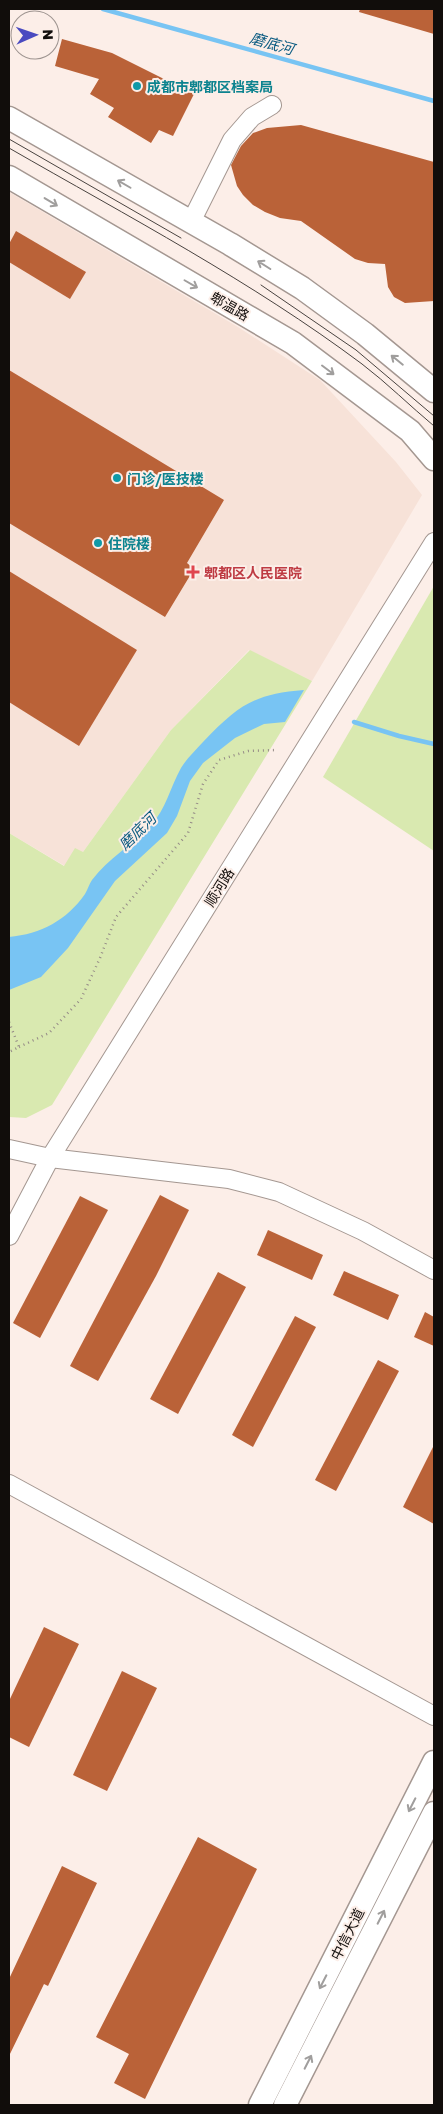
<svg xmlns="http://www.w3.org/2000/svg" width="443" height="2114" font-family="'Golos Text','Noto Sans SC',sans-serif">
  <rect width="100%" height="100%" fill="#fceee8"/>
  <!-- built -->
  <polygon fill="#f7e2d8" points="9,192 238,327 320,380 396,462 422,495 312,681 249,650 171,730 83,852 65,866 9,833"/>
  <!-- green -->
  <g fill="#d9e9b0">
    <polygon points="434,586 434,851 323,777"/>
    <polygon points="250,650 312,681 52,1105 26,1118 9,1117 9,833 64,866 75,848 83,852 171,730"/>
  </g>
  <!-- water -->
  <path fill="#78c4f3" d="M304 690 285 722 264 724 235 738 203 763 190 781 177 816 167 833 115 881 68 948 41 977 9 990V937C41 934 67 920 85 894 88 889 89 884 92 880 108 858 133 845 151 825 166 809 170 788 181 768 187 758 195 751 203 742 238 706 253 694 304 690Z"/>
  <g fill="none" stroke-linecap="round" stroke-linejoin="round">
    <!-- stream -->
    <g stroke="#78c4f3" stroke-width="4.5">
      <polyline points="103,9 434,101"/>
      <polyline points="354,722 399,736 434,744"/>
    </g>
  </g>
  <!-- building -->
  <g fill="#ba6238">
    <polygon points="360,9 434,9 434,34 359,12"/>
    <polygon points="62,39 112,53 194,94 173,136 159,130 151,143 108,117 114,108 90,94 99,79 55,66"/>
    <polygon points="301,125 434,162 434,301 405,303 394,297 388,287 385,264 368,263 355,259 301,221 280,218 265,212 253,205 243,195 237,186 231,165 241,146 253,133 267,128"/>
    <polygon points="16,231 86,272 70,299 9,262 9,244"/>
    <polygon points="9,370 224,500 187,563 194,569 165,617 9,523"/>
    <polygon points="9,571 137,650 79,746 9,702"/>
    <polygon points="160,1195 189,1210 156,1276 98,1381 70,1366"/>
    <polygon points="80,1196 108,1210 40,1338 13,1323"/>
    <polygon points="268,1230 323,1255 312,1280 257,1255"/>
    <polygon points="344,1271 399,1295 388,1320 333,1295"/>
    <polygon points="218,1272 246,1287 178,1414 150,1399"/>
    <polygon points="425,1312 434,1317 434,1346 414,1337"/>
    <polygon points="295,1316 316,1327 253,1447 232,1435"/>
    <polygon points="378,1360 399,1371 336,1491 315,1480"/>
    <polygon points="434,1445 434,1524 403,1507"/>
    <polygon points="44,1627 79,1644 29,1747 9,1737 9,1701"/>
    <polygon points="122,1671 157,1688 107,1791 73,1775"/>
    <polygon points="198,1837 257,1869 145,2099 114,2083 129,2054 96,2037"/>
    <polygon points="62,1866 97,1883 48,1986 44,1984 9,2056 9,1979"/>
  </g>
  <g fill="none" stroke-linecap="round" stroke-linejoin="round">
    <defs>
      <g id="minor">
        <polyline points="191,222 232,140 252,117 272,105"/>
        <polyline points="9,1149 50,1158 229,1179 279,1192 363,1231 434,1270"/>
        <polyline points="9,1236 50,1158 434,542"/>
        <polyline points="9,1484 434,1716"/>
      </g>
      <g id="major">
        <polyline points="9,118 230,244 302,288 365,334 434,391"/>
        <polyline points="9,177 293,343 410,431 434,459"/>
        <polyline points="260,2105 434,1762"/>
        <polyline points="285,2105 434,1813"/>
      </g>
    </defs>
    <!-- minor casing -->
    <use href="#minor" stroke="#a49791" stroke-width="20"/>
    <!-- major casing -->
    <use href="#major" stroke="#a49791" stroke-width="25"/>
    <!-- path -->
    <g stroke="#958b87" stroke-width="2.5" stroke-dasharray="1 4" stroke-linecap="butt">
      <polyline points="9,1022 19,1047 9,1052"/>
      <polyline points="19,1047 49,1033 81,999 100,958 116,917 188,833 203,784 219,760 248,751 277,750"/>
    </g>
    <!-- minor -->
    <use href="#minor" stroke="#fff" stroke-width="18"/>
    <!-- major -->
    <use href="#major" stroke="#fff" stroke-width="22"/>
    <!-- tram -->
    <g stroke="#494340" stroke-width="1">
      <polyline points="9,139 181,238"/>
      <path d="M9 148C129 217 251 281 362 364 387 383 410 406 434 426"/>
      <polyline points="261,285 356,350 434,416"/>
    </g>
  </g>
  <!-- one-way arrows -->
  <defs><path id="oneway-shaft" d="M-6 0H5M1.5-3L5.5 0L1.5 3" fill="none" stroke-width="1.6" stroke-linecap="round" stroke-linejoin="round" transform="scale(1.25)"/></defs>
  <g stroke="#a09e9d">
    <use href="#oneway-shaft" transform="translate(124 184) rotate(-150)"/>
    <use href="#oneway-shaft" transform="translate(51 202) rotate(31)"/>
    <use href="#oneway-shaft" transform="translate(264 265) rotate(-148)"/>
    <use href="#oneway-shaft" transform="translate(191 284) rotate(30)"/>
    <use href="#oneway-shaft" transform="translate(397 360) rotate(-141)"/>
    <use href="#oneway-shaft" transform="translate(328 370) rotate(37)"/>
    <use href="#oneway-shaft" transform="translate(412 1805) rotate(117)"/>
    <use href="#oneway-shaft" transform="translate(381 1917) rotate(-63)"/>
    <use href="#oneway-shaft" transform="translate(323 1982) rotate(117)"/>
    <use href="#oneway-shaft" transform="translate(308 2062) rotate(-63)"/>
  </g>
  <!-- markers -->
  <g fill="#0f9aa8" stroke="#fceee8" stroke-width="2">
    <circle cx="137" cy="86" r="5"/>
    <circle cx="117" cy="478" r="5"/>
    <circle cx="98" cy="543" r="5"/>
  </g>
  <path fill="#e0444e" stroke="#fceee8" stroke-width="2" d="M190.5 564.5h5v5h5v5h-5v5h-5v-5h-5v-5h5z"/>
  <g text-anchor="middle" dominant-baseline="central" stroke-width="4" stroke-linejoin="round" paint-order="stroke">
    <!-- culture labels -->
    <g font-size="14" font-weight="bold" fill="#0d838f" stroke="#fceee8" text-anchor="start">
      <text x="147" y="86">成都市郫都区档案局</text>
      <text x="127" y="478">门诊/医技楼</text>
      <text x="108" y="543">住院楼</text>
    </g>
    <!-- street labels -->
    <g font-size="14" fill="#110d0b" stroke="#fceee8">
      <text transform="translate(230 306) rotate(30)">郫温路</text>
      <text transform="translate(219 887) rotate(-58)">顺河路</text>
      <text transform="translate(347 1934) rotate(-63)">中信大道</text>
    </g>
    <!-- health labels -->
    <g font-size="14" font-weight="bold" fill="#be3a42" stroke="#fceee8" text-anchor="start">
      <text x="204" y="572">郫都区人民医院</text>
    </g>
    <!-- water labels -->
    <g font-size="15" font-style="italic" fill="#0c5c82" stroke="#fceee8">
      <text transform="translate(272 43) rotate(16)">磨底河</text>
      <text transform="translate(137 831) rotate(-44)">磨底河</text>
    </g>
  </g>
  <!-- border -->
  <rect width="443" height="2114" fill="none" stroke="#110d0b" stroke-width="20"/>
  <!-- north arrow -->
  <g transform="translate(35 35) rotate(88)"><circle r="24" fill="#fceee8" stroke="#9e9490"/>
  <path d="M0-4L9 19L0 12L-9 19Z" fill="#4a4ac0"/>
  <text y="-8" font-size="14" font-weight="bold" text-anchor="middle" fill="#110d0b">N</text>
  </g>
</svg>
